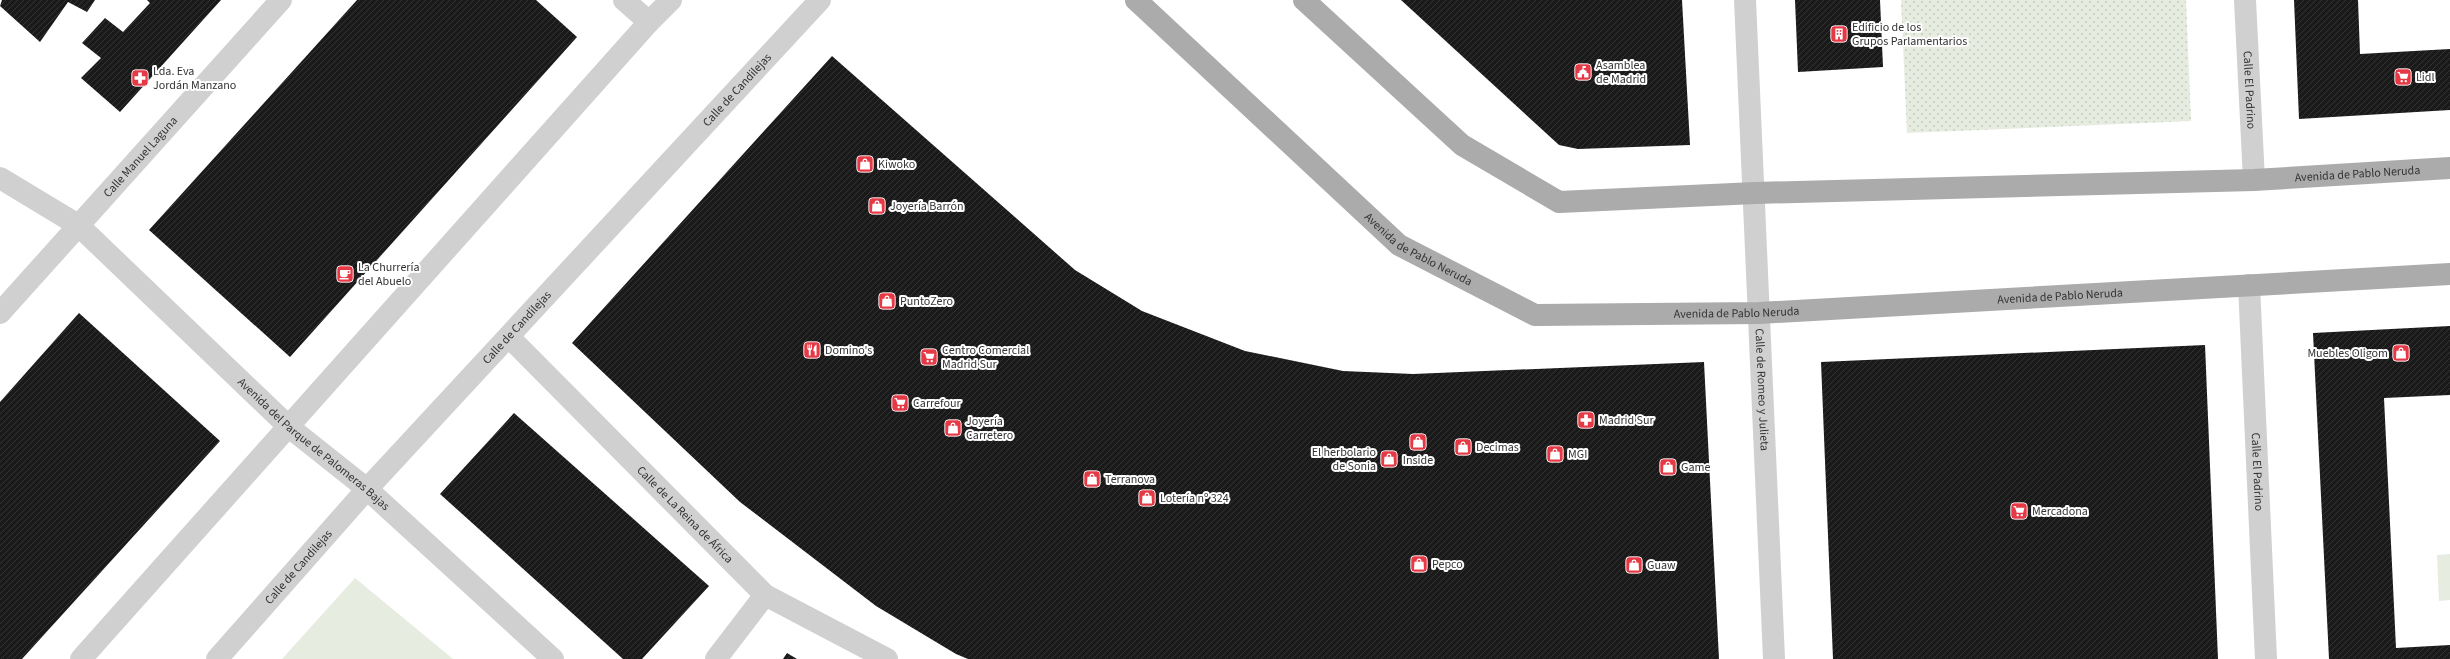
<svg xmlns="http://www.w3.org/2000/svg" width="2450" height="659" font-family="'Source Sans 3',sans-serif">
  <defs>
    <pattern id="park-dots" width="8" height="8" patternUnits="userSpaceOnUse"><rect width="8" height="8" fill="#e6ecdf"/><path d="M2 2h.1M6 6h.1" fill="none" stroke="#c6cbc0" stroke-width="1.8" stroke-linecap="round"/></pattern>
    <pattern id="building-hatch" width="6" height="6" patternUnits="userSpaceOnUse"><rect width="6" height="6" fill="#1a1a1a"/><path d="M-1 1l2-2M0 6l6-6M5 7l2-2" fill="none" stroke="#333"/></pattern>
  </defs>
  <rect width="100%" height="100%" fill="#fff"/>
  <!-- green -->
  <g fill="#e6ecdf">
    <polygon points="2450,554 2450,600 2439,601 2437,555"/>
    <polygon points="355,578 453,659 282,659"/>
  </g>
  <!-- park -->
  <polygon fill="url(#park-dots)" points="1901,0 2186,0 2191,121 1907,133"/>
  <!-- building -->
  <g fill="url(#building-hatch)">
    <polygon points="2,0 95,0 87,12 68,2 40,42 0,6"/>
    <polygon points="147,0 221,0 120,112 81,78 101,58 82,43 105,18 123,32 150,3"/>
    <polygon points="357,0 536,0 577,37 290,357 149,230"/>
    <polygon points="1401,0 1682,0 1690,145 1578,149 1559,145"/>
    <polygon points="1795,0 1880,0 1883,67 1798,72"/>
    <polygon points="2294,0 2358,0 2360,54 2450,49 2450,110 2299,119"/>
    <polygon points="832,56 1075,270 1142,311 1245,351 1343,371 1413,374 1704,362 1719,659 968,659 956,654 876,606 740,502 572,343"/>
    <polygon points="79,313 220,441 22,659 0,659 0,402"/>
    <polygon points="2450,326 2450,395 2384,398 2396,648 2450,645 2450,659 2329,659 2313,333"/>
    <polygon points="2205,345 2218,659 1833,659 1821,362"/>
    <polygon points="514,413 709,586 642,659 623,659 440,494"/>
    <polygon points="787,653 797,659 783,659"/>
  </g>
  <g fill="none" stroke-linecap="round" stroke-linejoin="round">
    <!-- minor -->
    <g stroke="#d0d0d0" stroke-width="22">
      <polyline points="624,0 649,22"/>
      <path id="s1" d="M1745 0 1774 659"/>
      <path id="s2" d="M2245 0 2254 180"/>
      <path id="s3" d="M0 178 78 225 289 427 367 489 553 659"/>
      <path id="s4" d="M2249 285 2266 659"/>
      <path id="s5" d="M0 313 281 0"/>
      <path id="s6" d="M509 337 765 595 887 659"/>
      <polyline points="81,659 649,22 671,0"/>
      <path id="s7" d="M217 659 367 489 820 0"/>
      <polyline points="716,659 765,595"/>
    </g>
    <!-- major -->
    <g stroke="#ababab" stroke-width="22">
      <path id="s8" d="M1136 0 1399 245 1535 315 1759 313 2450 274"/>
      <path id="s9" d="M1304 0 1462 145 1559 202 1755 193 2254 180 2450 168"/>
    </g>
  </g>
  <!-- icons -->
  <defs>
    <symbol id="building-square" viewBox="-11 -11 22 22"><rect x="-9" y="-9" width="18" height="18" rx="4" fill="#e63946" stroke="#fff"/><path d="M-4-6H4V6H1V3H-1V6H-4ZM-2.5-4.3h1.7v1.8h-1.7ZM.8-4.3h1.7v1.8H.8ZM-2.5-1h1.7V.8h-1.7ZM.8-1h1.7V.8H.8Z" fill="#fff"/></symbol>
    <symbol id="civic-square" viewBox="-11 -11 22 22"><rect x="-9" y="-9" width="18" height="18" rx="4" fill="#e63946" stroke="#fff"/><path d="M-.6-6.5H3V-4.5H.6V-3L4-1V1h2V6H-6V1h2V-1L-.6-3ZM-1.2 2.5V6h2.4V2.5Z" fill="#fff"/></symbol>
    <symbol id="supermarket-square" viewBox="-11 -11 22 22"><rect x="-9" y="-9" width="18" height="18" rx="4" fill="#e63946" stroke="#fff"/><path d="M-6-5.5h2.5l.6 2H6L4.5 2H-2.5L-4.4-4H-6ZM-1.5 3.2a1.3 1.3 0 1 0 .1 0ZM3 3.2a1.3 1.3 0 1 0 .1 0Z" fill="#fff"/></symbol>
    <symbol id="pharmacy-square" viewBox="-11 -11 22 22"><rect x="-9" y="-9" width="18" height="18" rx="4" fill="#e63946" stroke="#fff"/><path d="M-2-6h4v4h4v4h-4v4h-4v-4h-4v-4h4Z" fill="#fff"/></symbol>
    <symbol id="shop-square" viewBox="-11 -11 22 22"><rect x="-9" y="-9" width="18" height="18" rx="4" fill="#e63946" stroke="#fff"/><path d="M-5-2.5h2.3a2.7 3.5 0 0 1 5.4 0H5L5.5 6h-11ZM-1.5-2.5h3a1.5 2.3 0 0 0-3 0Z" fill="#fff"/></symbol>
    <symbol id="cafe-square" viewBox="-11 -11 22 22"><rect x="-9" y="-9" width="18" height="18" rx="4" fill="#e63946" stroke="#fff"/><path d="M-5.5-4.5H6V0H3Q3 3.5 0 3.5H-2.5Q-5.5 3.5-5.5 0ZM3-3.2v2h1.7v-2ZM-6 4.5H4V6H-6Z" fill="#fff"/></symbol>
    <symbol id="restaurant-square" viewBox="-11 -11 22 22"><rect x="-9" y="-9" width="18" height="18" rx="4" fill="#e63946" stroke="#fff"/><path d="M-5-6h1v4h1v-4h1v4h1v-4h1v5L-1.5 .5V6h-2V.5L-5-1ZM5-6V6H3V1.5H1.5Q1.5-4 5-6Z" fill="#fff"/></symbol>
  </defs>
  <g fill-rule="evenodd">
    <use href="#building-square" x="1829" y="24" width="20" height="20"/>
    <use href="#civic-square" x="1573" y="62" width="20" height="20"/>
    <use href="#supermarket-square" x="2393" y="67" width="20" height="20"/>
    <use href="#pharmacy-square" x="130" y="68" width="20" height="20"/>
    <use href="#shop-square" x="855" y="154" width="20" height="20"/>
    <use href="#shop-square" x="867" y="196" width="20" height="20"/>
    <use href="#cafe-square" x="335" y="264" width="20" height="20"/>
    <use href="#shop-square" x="877" y="291" width="20" height="20"/>
    <use href="#restaurant-square" x="802" y="340" width="20" height="20"/>
    <use href="#shop-square" x="2391" y="343" width="20" height="20"/>
    <use href="#supermarket-square" x="919" y="347" width="20" height="20"/>
    <use href="#supermarket-square" x="890" y="393" width="20" height="20"/>
    <use href="#pharmacy-square" x="1576" y="410" width="20" height="20"/>
    <use href="#shop-square" x="943" y="418" width="20" height="20"/>
    <use href="#shop-square" x="1408" y="432" width="20" height="20"/>
    <use href="#shop-square" x="1453" y="437" width="20" height="20"/>
    <use href="#shop-square" x="1545" y="444" width="20" height="20"/>
    <use href="#shop-square" x="1379" y="449" width="20" height="20"/>
    <use href="#shop-square" x="1658" y="457" width="20" height="20"/>
    <use href="#shop-square" x="1082" y="469" width="20" height="20"/>
    <use href="#shop-square" x="1137" y="488" width="20" height="20"/>
    <use href="#supermarket-square" x="2009" y="501" width="20" height="20"/>
    <use href="#shop-square" x="1409" y="554" width="20" height="20"/>
    <use href="#shop-square" x="1624" y="555" width="20" height="20"/>
  </g>
  <g text-anchor="middle" dominant-baseline="central" stroke-width="4" stroke-linejoin="round" paint-order="stroke">
    <!-- poi labels -->
    <g font-size="12" fill="#333" stroke="#fff" text-anchor="start">
      <text x="1852" y="27">Edificio de los<tspan x="1852" dy="14">Grupos Parlamentarios</tspan></text>
      <text x="1596" y="65">Asamblea<tspan x="1596" dy="14">de Madrid</tspan></text>
      <text x="153" y="71">Lda. Eva<tspan x="153" dy="14">Jordán Manzano</tspan></text>
      <text x="2416" y="77">Lidl</text>
      <text x="878" y="164">Kiwoko</text>
      <text x="890" y="206">Joyería Barrón</text>
      <text x="358" y="267">La Churrería<tspan x="358" dy="14">del Abuelo</tspan></text>
      <text x="900" y="301">PuntoZero</text>
      <text x="825" y="350">Domino's</text>
      <text x="942" y="350">Centro Comercial<tspan x="942" dy="14">Madrid Sur</tspan></text>
      <text x="2388" y="353" text-anchor="end">Muebles Oligom</text>
      <text x="913" y="403">Carrefour</text>
      <text x="1599" y="420">Madrid Sur</text>
      <text x="966" y="421">Joyería<tspan x="966" dy="14">Carretero</tspan></text>
      <text x="1476" y="447">Decimas</text>
      <text x="1376" y="452" text-anchor="end">El herbolario<tspan x="1376" dy="14">de Sonia</tspan></text>
      <text x="1568" y="454">MGI</text>
      <text x="1418" y="460" text-anchor="middle">Inside</text>
      <text x="1681" y="467">Game</text>
      <text x="1105" y="479">Terranova</text>
      <text x="1160" y="498">Lotería nº 324</text>
      <text x="2032" y="511">Mercadona</text>
      <text x="1432" y="564">Pepco</text>
      <text x="1647" y="565">Guaw</text>
    </g>
    <!-- street labels -->
    <g font-size="12" fill="#333" stroke="#fff">
      <text stroke="none"><textPath href="#s7" startOffset="771">Calle de Candilejas</textPath></text>
      <text stroke="none"><textPath href="#s2" startOffset="90">Calle El Padrino</textPath></text>
      <text stroke="none"><textPath href="#s5" startOffset="210">Calle Manuel Laguna</textPath></text>
      <text stroke="none"><textPath href="#s9" startOffset="1126">Avenida de Pablo Neruda</textPath></text>
      <text stroke="none"><textPath href="#s8" startOffset="378">Avenida de Pablo Neruda</textPath></text>
      <text stroke="none"><textPath href="#s8" startOffset="1038">Avenida de Pablo Neruda</textPath></text>
      <text stroke="none"><textPath href="#s8" startOffset="714">Avenida de Pablo Neruda</textPath></text>
      <text stroke="none"><textPath href="#s7" startOffset="447">Calle de Candilejas</textPath></text>
      <text stroke="none"><textPath href="#s1" startOffset="390">Calle de Romeo y Julieta</textPath></text>
      <text stroke="none"><textPath href="#s3" startOffset="413">Avenida del Parque de Palomeras Bajas</textPath></text>
      <text stroke="none"><textPath href="#s4" startOffset="187">Calle El Padrino</textPath></text>
      <text stroke="none"><textPath href="#s6" startOffset="250">Calle de La Reina de África</textPath></text>
      <text stroke="none"><textPath href="#s7" startOffset="123">Calle de Candilejas</textPath></text>
    </g>
  </g>
</svg>
